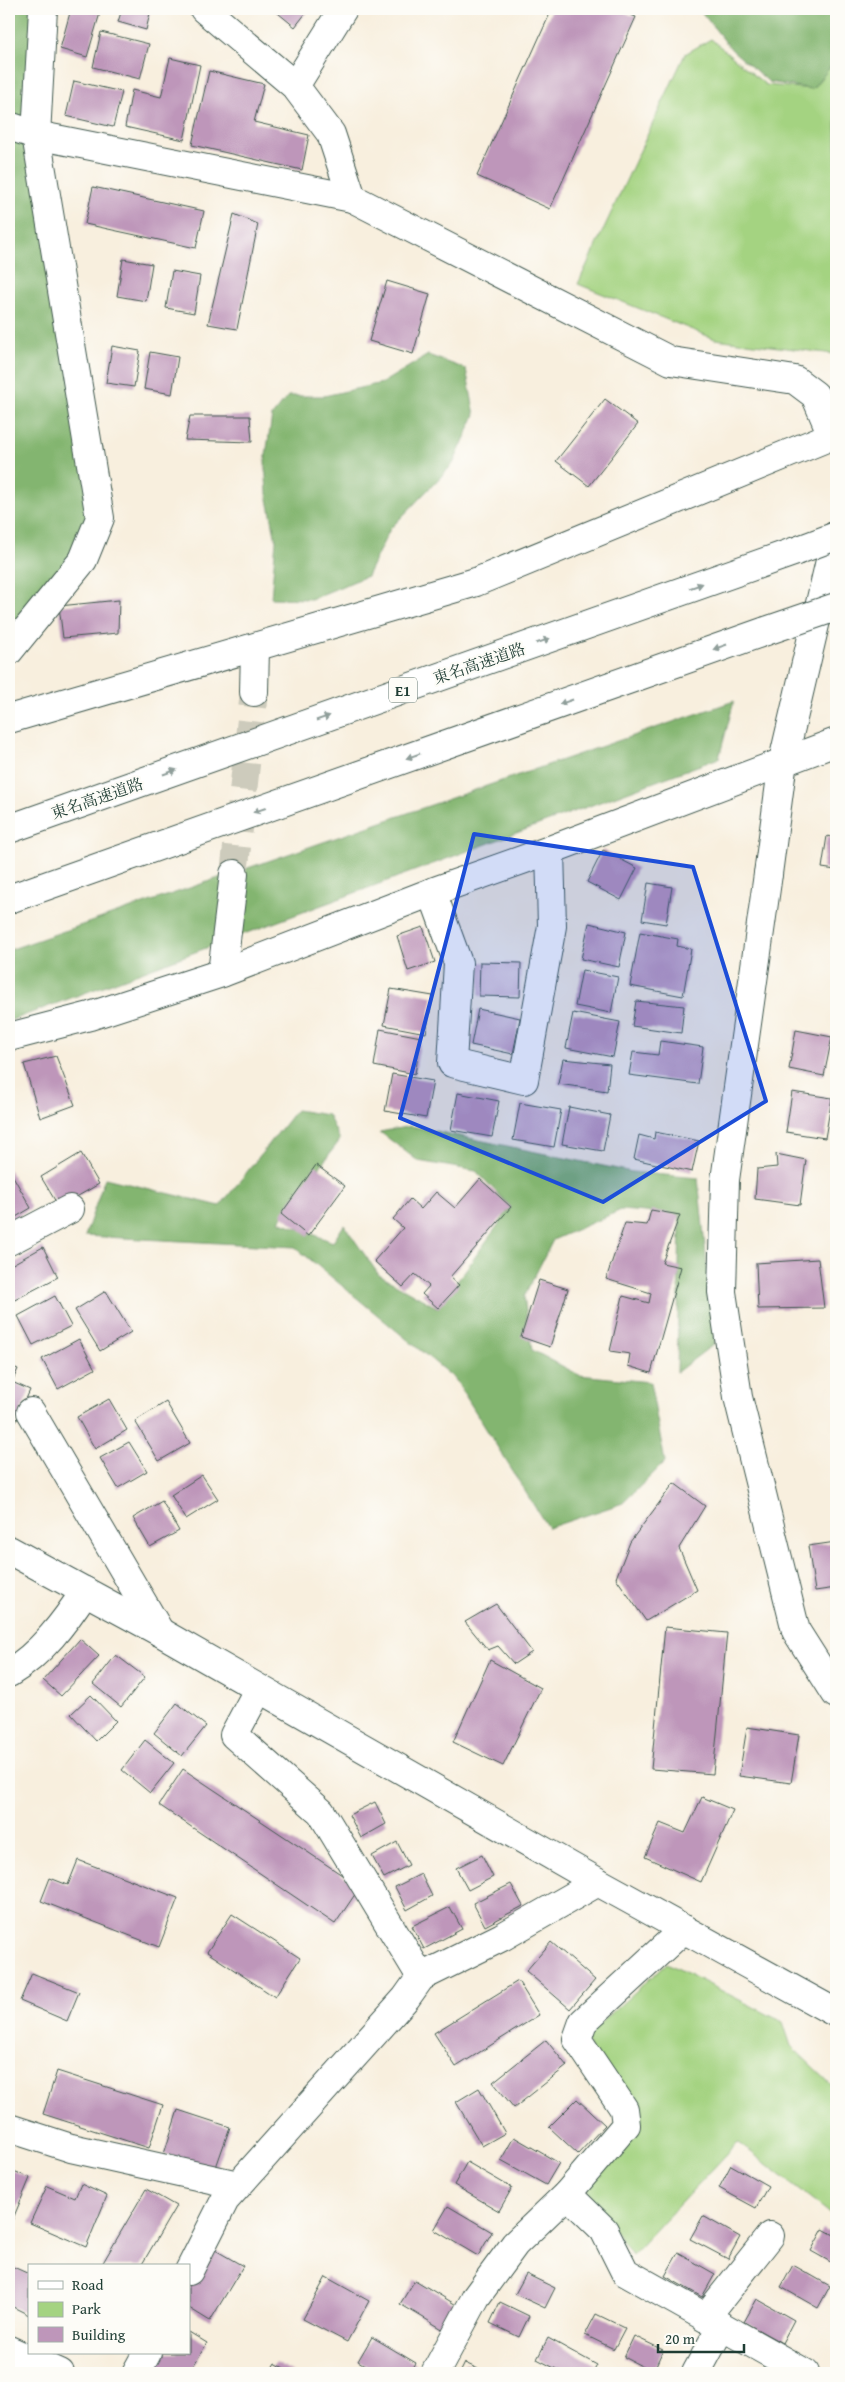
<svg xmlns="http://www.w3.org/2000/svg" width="845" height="2382" font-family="'Gentium Book Plus','Noto Serif JP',serif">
  <rect width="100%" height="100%" fill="#fdfcf7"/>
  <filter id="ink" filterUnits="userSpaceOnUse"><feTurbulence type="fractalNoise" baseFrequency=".02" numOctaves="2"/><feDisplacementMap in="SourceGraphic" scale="10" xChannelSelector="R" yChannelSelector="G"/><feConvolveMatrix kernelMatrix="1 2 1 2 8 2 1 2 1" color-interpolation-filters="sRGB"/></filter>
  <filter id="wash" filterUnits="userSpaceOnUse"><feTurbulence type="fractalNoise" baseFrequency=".0096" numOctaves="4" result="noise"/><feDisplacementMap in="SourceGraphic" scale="20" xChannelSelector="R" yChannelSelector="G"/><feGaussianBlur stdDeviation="1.12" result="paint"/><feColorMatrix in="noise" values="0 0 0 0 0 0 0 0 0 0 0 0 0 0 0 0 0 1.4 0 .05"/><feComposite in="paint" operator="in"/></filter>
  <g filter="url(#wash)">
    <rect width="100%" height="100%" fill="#f8efde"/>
    <!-- green -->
    <g fill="#a4d381" stroke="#62885a">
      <polygon points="711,39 766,85 812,89 836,60 836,350 834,354 715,339 578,284 685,54"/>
      <polygon points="667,1963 783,2022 791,2046 836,2089 836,2218 738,2142 632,2255 584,2186 624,2109 584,2038"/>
    </g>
    <!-- forest -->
    <g fill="#83b56f" stroke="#517952">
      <polygon points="9,9 40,9 37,111 93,534 9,649"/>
      <polygon points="699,9 836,9 836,60 812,89 769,82 732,50"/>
      <polygon points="428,355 466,369 475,415 453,464 390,529 367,576 311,599 271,598 276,540 267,494 265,461 272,416 288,396 324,396 382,383"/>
      <polygon points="734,701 719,758 9,1021 9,950"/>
      <polygon points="296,1110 328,1115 340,1140 279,1221 333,1242 344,1225 379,1275 438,1308 511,1207 476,1171 418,1161 380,1132 411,1126 632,1172 698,1178 715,1343 677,1372 680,1215 621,1210 553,1240 524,1297 532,1350 579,1375 650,1382 665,1462 623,1503 548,1528 455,1379 295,1247 85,1236 105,1178 220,1206"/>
    </g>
    <g id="blocks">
      <!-- building -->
      <g fill="#be96ba">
        <polygon points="71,9 85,9 100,13 87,57 60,49"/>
        <polygon points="122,9 151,9 146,30 118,22"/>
        <polygon points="273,9 309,9 295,27"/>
        <polygon points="552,9 616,9 636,17 550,209 477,176"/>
        <polygon points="101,32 149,44 140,79 93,67"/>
        <polygon points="170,58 200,65 184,140 125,127 132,90 161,97"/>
        <polygon points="209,71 264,84 254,122 309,135 302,170 192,145"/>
        <polygon points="74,81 122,92 113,127 66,116"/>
        <polygon points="93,187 204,211 196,248 85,224"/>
        <polygon points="234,214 258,224 237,329 208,324"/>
        <polygon points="123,259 152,264 146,301 117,296"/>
        <polygon points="172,271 200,276 194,313 166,308"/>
        <polygon points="387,281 430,294 413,354 369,341"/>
        <polygon points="112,346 140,351 134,387 106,383"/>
        <polygon points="150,352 178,357 172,394 144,389"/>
        <polygon points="605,399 638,424 589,486 556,461"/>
        <polygon points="190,416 250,416 252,442 185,440"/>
        <polygon points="119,600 118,633 63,638 59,606"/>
        <polygon points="827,836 836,838 836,870 822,868"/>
        <polygon points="603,850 637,868 621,900 587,882"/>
        <polygon points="648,883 672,887 666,924 642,920"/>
        <polygon points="589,923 626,932 619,967 581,959"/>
        <polygon points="423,927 435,962 408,971 397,936"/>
        <polygon points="640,932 678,939 677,946 691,949 683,996 630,986"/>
        <polygon points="480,962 521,963 520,997 479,996"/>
        <polygon points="582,970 618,977 611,1013 575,1006"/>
        <polygon points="391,989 433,996 426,1033 384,1025"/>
        <polygon points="636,1001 684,1006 681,1033 632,1026"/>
        <polygon points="478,1009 520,1018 513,1054 471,1045"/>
        <polygon points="573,1013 620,1022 613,1057 566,1048"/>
        <polygon points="380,1029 421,1037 415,1074 374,1066"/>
        <polygon points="796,1030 832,1037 824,1076 789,1069"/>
        <polygon points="660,1041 703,1047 698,1084 629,1075 633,1052 658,1055"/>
        <polygon points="56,1056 75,1105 40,1118 24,1064"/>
        <polygon points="563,1059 610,1064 607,1091 558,1084"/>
        <polygon points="392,1074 433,1081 426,1118 385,1111"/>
        <polygon points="792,1092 832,1098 825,1138 786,1132"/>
        <polygon points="458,1093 499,1101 492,1137 451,1130"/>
        <polygon points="520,1103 561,1110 554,1147 513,1140"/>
        <polygon points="569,1107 610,1115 603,1151 562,1144"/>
        <polygon points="655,1132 699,1141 692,1172 634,1159 639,1135 654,1139"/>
        <polygon points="81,1153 99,1184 59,1207 41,1177"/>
        <polygon points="776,1154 806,1160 800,1205 755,1199 757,1169 777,1167"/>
        <polygon points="316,1165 345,1186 308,1236 281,1214"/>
        <polygon points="9,1169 31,1208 9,1221"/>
        <polygon points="480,1179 511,1207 450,1277 459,1285 438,1308 422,1294 429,1286 415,1274 403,1287 374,1261 403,1228 393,1219 410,1199 421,1209 436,1192 455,1208"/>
        <polygon points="651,1210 680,1215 662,1263 681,1267 651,1373 628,1366 630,1354 610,1351 623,1296 649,1303 651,1293 606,1279 625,1223 647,1225"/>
        <polygon points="43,1247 58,1277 9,1303 9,1266"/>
        <polygon points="818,1259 824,1308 758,1309 756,1263"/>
        <polygon points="539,1280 568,1289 550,1347 521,1337"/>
        <polygon points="106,1291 131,1332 100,1351 75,1310"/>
        <polygon points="55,1296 71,1326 33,1345 18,1316"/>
        <polygon points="79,1339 95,1369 58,1389 42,1359"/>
        <polygon points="9,1365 18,1369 12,1382 30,1390 16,1422 9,1418"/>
        <polygon points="109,1399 127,1430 95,1449 77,1417"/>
        <polygon points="166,1402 190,1443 159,1461 135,1421"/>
        <polygon points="129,1442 147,1471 118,1488 100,1458"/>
        <polygon points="202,1475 218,1499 186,1519 171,1495"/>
        <polygon points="674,1483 705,1506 679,1548 697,1590 646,1621 616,1578 630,1542"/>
        <polygon points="162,1501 179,1531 150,1547 133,1518"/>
        <polygon points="836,1542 836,1588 815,1591 808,1546"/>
        <polygon points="496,1604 532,1652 514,1664 498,1646 488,1650 465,1622"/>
        <polygon points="665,1627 727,1633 713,1774 651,1769"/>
        <polygon points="80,1639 99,1656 61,1696 43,1680"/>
        <polygon points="116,1655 145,1677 121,1707 93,1684"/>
        <polygon points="490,1660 541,1688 503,1766 453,1742"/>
        <polygon points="91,1695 116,1721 96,1741 71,1714"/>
        <polygon points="177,1703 206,1726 182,1756 154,1733"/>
        <polygon points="747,1727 799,1735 791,1783 739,1776"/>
        <polygon points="145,1740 174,1763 150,1793 122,1770"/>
        <polygon points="183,1769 360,1887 335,1924 159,1805"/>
        <polygon points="702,1797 733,1810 701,1882 645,1857 660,1823 685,1833"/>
        <polygon points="375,1802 386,1824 361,1838 349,1815"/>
        <polygon points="397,1842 409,1865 384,1878 372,1856"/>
        <polygon points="482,1855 493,1877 468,1890 456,1868"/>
        <polygon points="78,1860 178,1898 159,1947 41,1901 50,1878 68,1885"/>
        <polygon points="421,1874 432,1896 407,1910 395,1887"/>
        <polygon points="511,1884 523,1906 485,1926 473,1903"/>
        <polygon points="450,1907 462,1929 424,1949 412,1926"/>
        <polygon points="232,1914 300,1958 275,1997 207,1952"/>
        <polygon points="551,1942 595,1980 570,2009 526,1971"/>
        <polygon points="32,1973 79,1992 67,2021 20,2001"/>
        <polygon points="518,1981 539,2015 456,2067 434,2033"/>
        <polygon points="546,2040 567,2066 514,2108 493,2082"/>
        <polygon points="57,2071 163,2105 149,2148 43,2114"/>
        <polygon points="479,2088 505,2133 482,2146 456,2102"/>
        <polygon points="577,2099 605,2125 578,2154 549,2127"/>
        <polygon points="178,2110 230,2127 215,2170 164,2154"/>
        <polygon points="514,2137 559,2163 546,2185 501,2160"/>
        <polygon points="467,2162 512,2188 499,2211 454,2185"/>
        <polygon points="731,2165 768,2186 756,2208 719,2188"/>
        <polygon points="9,2169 30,2178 12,2221 9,2220"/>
        <polygon points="81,2184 107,2196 86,2247 30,2223 47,2186 75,2198"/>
        <polygon points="146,2189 176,2206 141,2266 101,2266"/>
        <polygon points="448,2206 492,2232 478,2256 434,2230"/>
        <polygon points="703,2216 740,2237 728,2259 690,2239"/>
        <polygon points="823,2229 836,2236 836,2265 811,2251"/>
        <polygon points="210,2247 243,2266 210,2321 189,2308 189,2284"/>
        <polygon points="678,2253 715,2274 702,2297 665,2276"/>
        <polygon points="9,2265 29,2274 29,2315 9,2305"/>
        <polygon points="793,2265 830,2286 818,2308 781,2287"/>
        <polygon points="526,2274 555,2288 545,2308 515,2294"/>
        <polygon points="326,2277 369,2301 347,2342 303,2319"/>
        <polygon points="415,2280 458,2306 444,2330 400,2304"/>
        <polygon points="757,2299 794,2320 782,2343 744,2322"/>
        <polygon points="500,2302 529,2316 519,2337 490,2323"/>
        <polygon points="596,2314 625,2328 614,2349 585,2335"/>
        <polygon points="189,2332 207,2343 189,2373 146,2373 158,2353 189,2353"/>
        <polygon points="634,2336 663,2350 653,2372 624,2357"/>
        <polygon points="372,2337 416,2363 410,2373 378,2373 358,2361"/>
        <polygon points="548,2338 597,2365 593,2373 564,2373 537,2359"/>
        <polygon points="275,2363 293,2373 269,2373"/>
        <polygon points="465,2363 487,2373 460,2373"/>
      </g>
    </g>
  </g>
  <g filter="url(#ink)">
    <use href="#blocks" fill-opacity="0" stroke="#40584e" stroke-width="1"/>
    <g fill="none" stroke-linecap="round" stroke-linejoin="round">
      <!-- minor-tunnel -->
      <polyline stroke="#cdcbbc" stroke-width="28" stroke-dasharray="28 14" stroke-linecap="butt" points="234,874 254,692"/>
      <defs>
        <g id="minor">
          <polyline points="204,9 295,86 331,134 352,198"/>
          <polyline points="295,86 343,9"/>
          <polyline points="9,126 36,135 352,198 671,361 795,380 815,395 832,435"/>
          <polyline points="9,651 83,560 100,518 36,135 43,9"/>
          <polyline points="254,692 255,648"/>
          <polyline points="768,874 725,1180 722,1292 738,1397 796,1631 836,1694"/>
          <polyline points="432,892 458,963 452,1063 524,1080 552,926 550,850"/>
          <polyline points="222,973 234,874"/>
          <polyline points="9,1037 90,1016 222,973 432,892 550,850 836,742"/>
          <polyline points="9,1241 70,1209"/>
          <polyline points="31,1412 160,1632"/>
          <path d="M9 1673C41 1654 65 1622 85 1591"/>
          <polyline points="258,1690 234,1735 321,1812 421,1977"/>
          <polyline points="9,2128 71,2148 238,2185"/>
          <polyline points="567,2194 604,2230 625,2272 805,2373"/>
          <polyline points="189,2271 225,2200 406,1998 421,1977 502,1937 598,1882"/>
          <polyline points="705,2318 770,2236"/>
          <polyline points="9,2350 60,2373"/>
          <polyline points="136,2373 147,2353"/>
          <polyline points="435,2373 476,2297 515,2244 567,2194 626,2125 624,2109 577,2039 583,2022 684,1929"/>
          <polyline points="696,2373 721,2327"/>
        </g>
        <g id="tertiary">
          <polyline points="9,719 476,582 836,434"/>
          <polyline points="768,874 783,761 836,535"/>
          <polyline points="9,1550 160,1632 598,1882 836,2013"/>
        </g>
        <g id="motorway">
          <polyline points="9,829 796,551"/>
          <polyline points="9,899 766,631"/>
        </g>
      </defs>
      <!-- minor casing -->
      <use href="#minor" stroke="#40584e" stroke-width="30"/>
      <!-- tertiary casing -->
      <use href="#tertiary" stroke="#40584e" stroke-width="30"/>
      <!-- motorway casing -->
      <use href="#motorway" stroke="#40584e" stroke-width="30"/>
      <!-- minor -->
      <use href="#minor" stroke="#fff" stroke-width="28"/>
      <!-- tertiary -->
      <use href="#tertiary" stroke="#fff" stroke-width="28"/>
      <!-- motorway -->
      <use href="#motorway" stroke="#fff" stroke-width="28"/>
      <defs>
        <g id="motorway-bridge">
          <polyline points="796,551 836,536"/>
          <polyline points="766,631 836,607"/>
        </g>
      </defs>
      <!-- motorway-bridge casing -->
      <use href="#motorway-bridge" stroke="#40584e" stroke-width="30" stroke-linecap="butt"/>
      <!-- motorway-bridge -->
      <use href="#motorway-bridge" stroke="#fff" stroke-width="28"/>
    </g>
    <!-- one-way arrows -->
    <defs><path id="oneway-solid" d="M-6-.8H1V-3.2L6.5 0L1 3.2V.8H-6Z" transform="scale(1.25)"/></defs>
    <g fill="#8f9e9a">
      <use href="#oneway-solid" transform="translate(696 586) rotate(-19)"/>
      <use href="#oneway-solid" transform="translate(543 641) rotate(-19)"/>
      <use href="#oneway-solid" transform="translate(720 647) rotate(161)"/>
      <use href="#oneway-solid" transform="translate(566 702) rotate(161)"/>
      <use href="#oneway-solid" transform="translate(323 718) rotate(-19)"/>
      <use href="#oneway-solid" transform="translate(413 756) rotate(161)"/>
      <use href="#oneway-solid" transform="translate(170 772) rotate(-19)"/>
      <use href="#oneway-solid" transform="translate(260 810) rotate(161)"/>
    </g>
  </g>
  <!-- marked area -->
  <path fill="#1d4ed8" fill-opacity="0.2" stroke="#1d4ed8" stroke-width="4" stroke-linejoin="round" d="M474 834 693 867 766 1101 603 1202 400 1118Z"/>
  <g text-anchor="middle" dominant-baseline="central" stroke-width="4.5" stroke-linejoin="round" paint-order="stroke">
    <!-- shield labels -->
    <rect fill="#fdfcf7" stroke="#62766e" stroke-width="1" x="389" y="677.5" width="28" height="25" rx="4"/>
    <g font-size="15" font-weight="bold" fill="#1f3d34">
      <text x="403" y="690">E1</text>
    </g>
    <!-- street labels -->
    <g font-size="16" fill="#1f3d34" stroke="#fdfcf7">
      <text transform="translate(479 663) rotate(-19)">東名高速道路</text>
      <text transform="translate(97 798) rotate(-19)">東名高速道路</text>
    </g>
  </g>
  <!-- margin -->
  <rect width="845" height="2382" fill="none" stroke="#fdfcf7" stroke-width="30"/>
  <!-- legend -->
  <rect x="28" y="2264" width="162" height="90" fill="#fdfcf7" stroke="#a4b0a9"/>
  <rect x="38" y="2281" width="25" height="8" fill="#ffffff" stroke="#a4b0a9"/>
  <text x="72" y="2290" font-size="15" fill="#1f3d34">Road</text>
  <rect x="38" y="2302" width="25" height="15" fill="#a4d381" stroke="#a4b0a9"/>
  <text x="72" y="2314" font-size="15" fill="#1f3d34">Park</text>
  <rect x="38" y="2327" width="25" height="15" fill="#be96ba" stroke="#a4b0a9"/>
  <text x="72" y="2340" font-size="15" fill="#1f3d34">Building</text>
  <!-- scale -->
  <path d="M658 2344v8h86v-8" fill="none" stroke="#1f3d34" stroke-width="2.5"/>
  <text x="665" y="2344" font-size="15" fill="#1f3d34" stroke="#fdfcf7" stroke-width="4" paint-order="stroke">20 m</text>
</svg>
